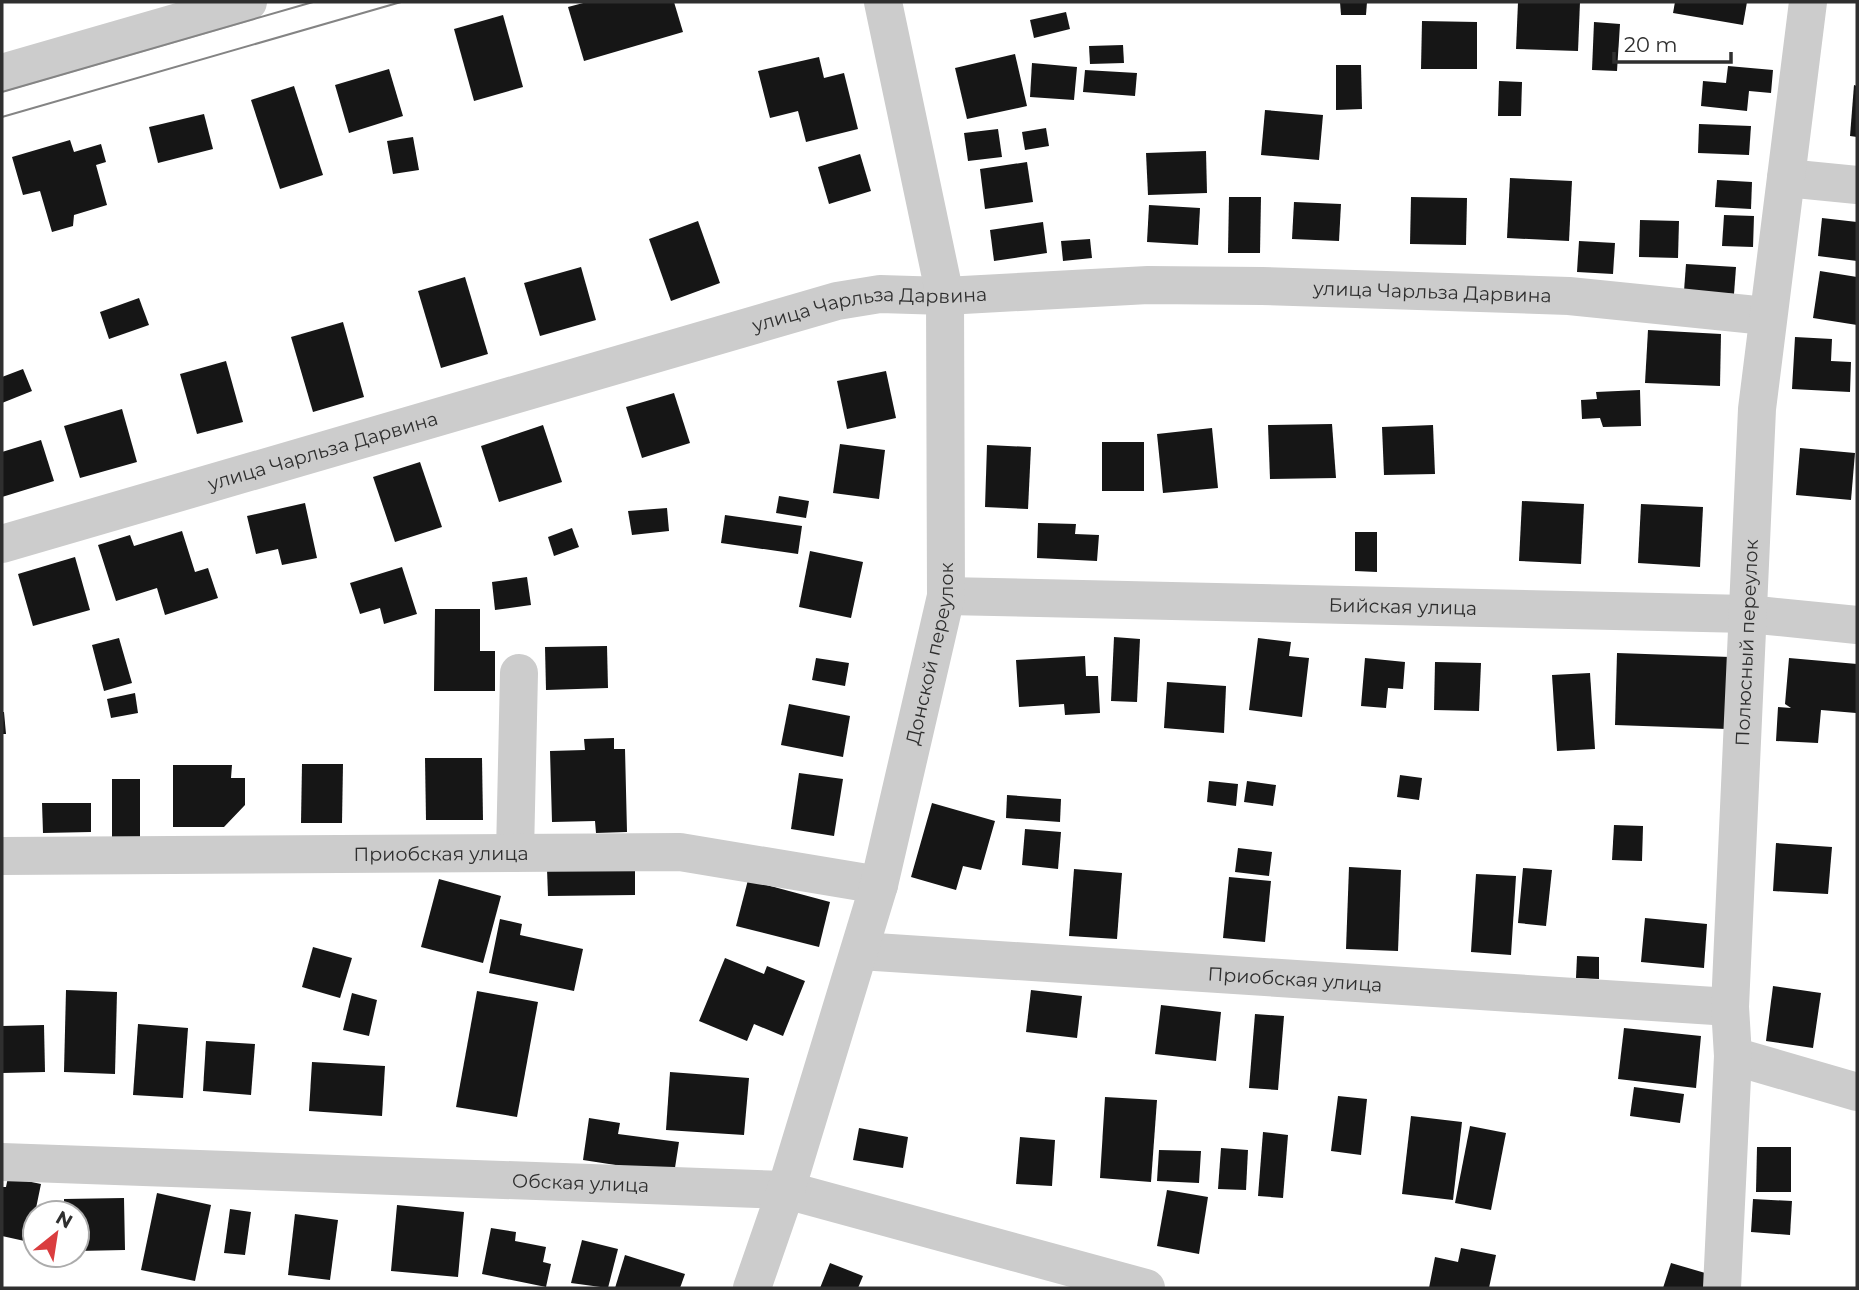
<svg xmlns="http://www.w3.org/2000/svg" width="1859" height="1290" font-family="Montserrat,sans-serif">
  <rect width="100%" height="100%" fill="#fff"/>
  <!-- building -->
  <g fill="#161616">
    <polygon points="587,2 674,2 683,32 584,61 568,7"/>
    <polygon points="1340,2 1367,2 1366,15 1341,15"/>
    <polygon points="1518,2 1580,2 1578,51 1516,49"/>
    <polygon points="1675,2 1747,2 1743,25 1673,13"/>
    <polygon points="1066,12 1070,29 1034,38 1030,20"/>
    <polygon points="503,15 523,87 474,101 454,29"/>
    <polygon points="1422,21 1477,22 1477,69 1421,69"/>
    <polygon points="1594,22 1620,24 1617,71 1592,70"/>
    <polygon points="1123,45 1124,63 1090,64 1089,46"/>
    <polygon points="1015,54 1027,106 967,119 955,68"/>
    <polygon points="819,57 824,78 844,73 858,129 806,142 798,111 770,118 758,71"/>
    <polygon points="1032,63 1077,67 1074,100 1030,97"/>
    <polygon points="1336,65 1361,65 1362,109 1336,110"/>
    <polygon points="1728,66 1773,70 1771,93 1749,91 1747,111 1701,106 1703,81 1726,83"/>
    <polygon points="389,69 403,116 349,133 335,85"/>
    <polygon points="1085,70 1137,73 1135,96 1083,92"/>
    <polygon points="1499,81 1522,82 1521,116 1498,116"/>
    <polygon points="1854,85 1857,86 1857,137 1850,136"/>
    <polygon points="294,86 323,175 280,189 251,100"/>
    <polygon points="1265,110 1323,115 1319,160 1261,155"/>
    <polygon points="204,114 213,149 158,163 149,127"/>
    <polygon points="1699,124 1751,126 1749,155 1698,153"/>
    <polygon points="1046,128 1049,146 1025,150 1022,132"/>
    <polygon points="998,129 1002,157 968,161 964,133"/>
    <polygon points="413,137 419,170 393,174 387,141"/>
    <polygon points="70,140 74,152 101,144 106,162 96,165 107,205 74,215 73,226 52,232 40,191 23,195 12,157"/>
    <polygon points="1206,151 1207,193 1148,195 1146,153"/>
    <polygon points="860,154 871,191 829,204 818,167"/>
    <polygon points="1027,162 1033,202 985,209 980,169"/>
    <polygon points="1510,178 1572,181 1569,241 1507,238"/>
    <polygon points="1717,180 1752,182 1751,209 1715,207"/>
    <polygon points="1229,197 1261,197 1260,253 1228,253"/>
    <polygon points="1411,197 1467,198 1466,245 1410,244"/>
    <polygon points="1294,202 1341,204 1339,241 1292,239"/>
    <polygon points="1149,205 1200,208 1198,245 1147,242"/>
    <polygon points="1724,215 1754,216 1753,247 1722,246"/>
    <polygon points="1822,218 1857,222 1857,261 1818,256"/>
    <polygon points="1640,220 1679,221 1678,258 1639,257"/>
    <polygon points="698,221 720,283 671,301 649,239"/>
    <polygon points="1043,222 1047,253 994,261 990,230"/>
    <polygon points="1090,239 1092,258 1063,261 1061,241"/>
    <polygon points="1579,241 1615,243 1613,274 1577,272"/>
    <polygon points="1686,264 1736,267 1734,294 1684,291"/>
    <polygon points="581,267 596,320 540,336 524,283"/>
    <polygon points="1820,271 1857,277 1857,325 1813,318"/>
    <polygon points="465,277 488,354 441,368 418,291"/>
    <polygon points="139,298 149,325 109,339 100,312"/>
    <polygon points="343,322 364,397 313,412 291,337"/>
    <polygon points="1648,330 1721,334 1720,386 1645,383"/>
    <polygon points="1795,337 1832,339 1831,361 1851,362 1850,392 1792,389"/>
    <polygon points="226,361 243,422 197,434 180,374"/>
    <polygon points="23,369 32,391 2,403 2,377"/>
    <polygon points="886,371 896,418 847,429 837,381"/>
    <polygon points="1640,390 1641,426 1603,427 1600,418 1582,419 1581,400 1597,399 1596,392"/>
    <polygon points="674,393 690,443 642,458 626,407"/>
    <polygon points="122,409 137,462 80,478 64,426"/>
    <polygon points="1332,424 1336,478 1270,479 1268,425"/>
    <polygon points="543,425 562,482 499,502 481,446"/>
    <polygon points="1433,425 1435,474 1384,475 1382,427"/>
    <polygon points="1212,428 1218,488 1163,493 1157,434"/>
    <polygon points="41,440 54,481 2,497 2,452"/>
    <rect x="1102" y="442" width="42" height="49"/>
    <polygon points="840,444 885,450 879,499 833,493"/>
    <polygon points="987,445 1031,447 1028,509 985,507"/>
    <polygon points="1800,448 1855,453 1851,500 1796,495"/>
    <polygon points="420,462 442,527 395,542 373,477"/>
    <polygon points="779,496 809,501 806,518 776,513"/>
    <polygon points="1522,501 1584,504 1581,564 1519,561"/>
    <polygon points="305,503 317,558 282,565 278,549 256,554 247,516"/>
    <polygon points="1641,504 1703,507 1700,567 1638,563"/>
    <polygon points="667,508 669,531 632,535 628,511"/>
    <polygon points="725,515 802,526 798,554 721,543"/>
    <polygon points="1038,523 1076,524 1075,534 1099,535 1097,561 1037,558"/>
    <polygon points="572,528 579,547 554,556 548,537"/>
    <polygon points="182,531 195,572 208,568 218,598 165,615 157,588 116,601 98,545 130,535 134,546"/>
    <polygon points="1355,532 1377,532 1377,572 1355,571"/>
    <polygon points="810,551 863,562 851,618 799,607"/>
    <polygon points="75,557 90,610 33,626 18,574"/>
    <polygon points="402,567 417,614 384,624 380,608 360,614 350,583"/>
    <polygon points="527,577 531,605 495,610 492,582"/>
    <polygon points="435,609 480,609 480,651 495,651 495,691 434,691"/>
    <polygon points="1114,637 1140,639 1137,702 1111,701"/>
    <polygon points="119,638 132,683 104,691 92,645"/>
    <polygon points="1258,638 1291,642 1289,656 1309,658 1302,717 1249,710"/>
    <polygon points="607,646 608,688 546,690 545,647"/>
    <polygon points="1617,653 1730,657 1727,729 1615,725"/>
    <polygon points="1085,656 1086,676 1098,676 1100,713 1065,715 1064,704 1019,707 1016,660"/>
    <polygon points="816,658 849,663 845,686 812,680"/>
    <polygon points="1365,658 1405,662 1403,689 1388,688 1386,708 1361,706"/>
    <polygon points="1789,658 1857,664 1856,713 1821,710 1818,743 1776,741 1778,707 1791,708 1785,704"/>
    <polygon points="1435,662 1481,663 1479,711 1434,710"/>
    <polygon points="1590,673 1595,749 1557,751 1552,675"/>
    <polygon points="1167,682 1226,686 1224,733 1164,728"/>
    <polygon points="135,693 138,713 111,718 107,699"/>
    <polygon points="789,704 850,716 843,757 781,745"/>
    <polygon points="2,712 4,712 6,734 2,734"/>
    <polygon points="614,738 614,749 625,749 627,832 596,833 595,821 552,822 550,751 585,750 584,739"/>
    <polygon points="425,758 482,758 483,820 426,820"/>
    <polygon points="302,764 343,764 342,823 301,823"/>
    <polygon points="173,765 232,765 231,778 245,778 245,805 224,827 173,827"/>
    <polygon points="799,773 843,779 834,836 791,829"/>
    <polygon points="1400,775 1422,778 1419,800 1397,797"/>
    <rect x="112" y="779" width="28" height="62"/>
    <polygon points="1209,781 1238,784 1236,806 1207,802"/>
    <polygon points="1247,781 1276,785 1273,806 1244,802"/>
    <polygon points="1007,795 1061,799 1060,822 1006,818"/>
    <polygon points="42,803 91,803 91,832 43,833"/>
    <polygon points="932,803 995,821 981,870 963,866 956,890 911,877"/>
    <polygon points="1614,825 1643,826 1642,861 1612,860"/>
    <polygon points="1025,829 1061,832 1058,869 1022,865"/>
    <polygon points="1776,843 1832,847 1828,894 1773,891"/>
    <polygon points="1238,848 1272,852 1269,876 1235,872"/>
    <polygon points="635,867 635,895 548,896 547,869"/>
    <polygon points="1349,867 1401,870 1398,951 1346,949"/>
    <polygon points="1523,868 1552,870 1546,926 1518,923"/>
    <polygon points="1074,869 1122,873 1117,939 1069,936"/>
    <polygon points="1476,874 1516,876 1511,955 1471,952"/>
    <polygon points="1229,877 1271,881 1265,942 1223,938"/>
    <polygon points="439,879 501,896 483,963 421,947"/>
    <polygon points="748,880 830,902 819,947 736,926"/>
    <polygon points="1645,918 1707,924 1704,968 1641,962"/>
    <polygon points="500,919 522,924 520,935 583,949 574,991 489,973"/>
    <polygon points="313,947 352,958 340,998 302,987"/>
    <polygon points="1577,956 1599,957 1599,979 1576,978"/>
    <polygon points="725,958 764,974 767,966 805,981 783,1036 754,1024 747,1041 699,1021"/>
    <polygon points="1773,986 1821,993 1813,1048 1766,1041"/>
    <polygon points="66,990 117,992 115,1074 64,1072"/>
    <polygon points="1031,990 1082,996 1077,1038 1026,1032"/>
    <polygon points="477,991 538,1002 517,1117 456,1107"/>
    <polygon points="352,993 377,1000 369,1036 343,1030"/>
    <polygon points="1161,1005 1221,1012 1216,1061 1155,1054"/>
    <polygon points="1255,1014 1284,1016 1278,1090 1249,1088"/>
    <polygon points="138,1024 188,1028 183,1098 133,1095"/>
    <polygon points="44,1025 45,1072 2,1073 2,1026"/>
    <polygon points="1624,1028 1701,1036 1696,1088 1618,1079"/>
    <polygon points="206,1041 255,1044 251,1095 203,1091"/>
    <polygon points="312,1062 385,1066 382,1116 309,1111"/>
    <polygon points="670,1072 749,1078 744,1135 666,1130"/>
    <polygon points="1634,1087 1684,1094 1680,1123 1630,1116"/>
    <polygon points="1338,1096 1367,1099 1361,1155 1331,1151"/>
    <polygon points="1105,1097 1157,1100 1151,1182 1100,1178"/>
    <polygon points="1411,1116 1462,1122 1453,1200 1402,1194"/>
    <polygon points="589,1118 620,1123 618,1134 679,1142 674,1174 583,1160"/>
    <polygon points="1470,1126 1506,1133 1491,1210 1455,1203"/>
    <polygon points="859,1128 908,1137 903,1168 853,1160"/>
    <polygon points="1263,1132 1288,1135 1283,1198 1258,1196"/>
    <polygon points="1020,1137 1055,1140 1052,1186 1016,1184"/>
    <polygon points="1757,1147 1791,1147 1791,1192 1756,1192"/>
    <polygon points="1221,1148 1248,1150 1246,1190 1218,1189"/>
    <polygon points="1159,1150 1201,1151 1199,1183 1157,1181"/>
    <polygon points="8,1177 41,1184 29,1242 2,1236 2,1187 6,1187"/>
    <polygon points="1167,1190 1208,1197 1199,1254 1157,1246"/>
    <polygon points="157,1193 211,1205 195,1281 141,1270"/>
    <polygon points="124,1198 125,1250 77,1251 77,1213 64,1213 64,1199"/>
    <polygon points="1753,1199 1792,1201 1790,1235 1751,1232"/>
    <polygon points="397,1205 464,1212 458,1277 391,1271"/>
    <polygon points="230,1209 251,1212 245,1255 224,1253"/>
    <polygon points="295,1214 338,1220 330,1280 288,1275"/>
    <polygon points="491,1228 516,1232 515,1241 546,1247 543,1262 551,1264 546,1287 482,1274"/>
    <polygon points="582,1240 618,1249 608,1288 571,1283"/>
    <polygon points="1461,1248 1496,1255 1489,1288 1429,1288 1435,1257 1458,1262"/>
    <polygon points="625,1255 685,1274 680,1288 615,1288"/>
    <polygon points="830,1263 863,1276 858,1288 820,1288"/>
    <polygon points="1671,1263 1712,1275 1709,1288 1663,1288"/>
  </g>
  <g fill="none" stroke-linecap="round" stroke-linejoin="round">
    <!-- minor -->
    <g stroke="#ccc" stroke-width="38">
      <polyline points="2,73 248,2"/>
      <polyline points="1786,178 1857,185"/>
      <path id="s1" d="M2 544 837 301 880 294 945 296 1148 285 1262 286 1569 296 1766 316"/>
      <path id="s2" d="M946 596 1748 614 1857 625"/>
      <polyline points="515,853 519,673"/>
      <path id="s3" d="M2 856 680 852 879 885"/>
      <path id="s4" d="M860 951 1730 1007"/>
      <polyline points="1733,1056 1857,1092"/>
      <path id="s5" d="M2 1162 786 1190 1146 1288"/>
      <path id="s6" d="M752 1288 786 1190 879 885 946 596 945 296 883 2"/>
      <path id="s7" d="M1722 1288 1733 1056 1730 1007 1757 409 1808 2"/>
    </g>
    <!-- tram -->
    <g stroke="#848484" stroke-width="2">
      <polyline points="2,92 313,2"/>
      <polyline points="2,117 401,2"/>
    </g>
  </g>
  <g text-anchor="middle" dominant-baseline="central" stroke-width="7" stroke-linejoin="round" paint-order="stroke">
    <!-- street labels -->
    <g font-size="19" fill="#2f2f2f" stroke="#fff">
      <text stroke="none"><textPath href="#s1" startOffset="1466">улица Чарльза Дарвина</textPath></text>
      <text stroke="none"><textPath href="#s1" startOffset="901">улица Чарльза Дарвина</textPath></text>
      <text stroke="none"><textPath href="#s1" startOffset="334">улица Чарльза Дарвина</textPath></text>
      <text stroke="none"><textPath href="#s2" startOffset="457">Бийская улица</textPath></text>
      <text stroke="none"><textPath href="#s7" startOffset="646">Полюсный переулок</textPath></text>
      <text stroke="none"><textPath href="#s6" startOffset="660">Донской переулок</textPath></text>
      <text stroke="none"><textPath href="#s3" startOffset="439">Приобская улица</textPath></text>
      <text stroke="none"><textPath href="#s4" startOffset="436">Приобская улица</textPath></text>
      <text stroke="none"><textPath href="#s5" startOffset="579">Обская улица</textPath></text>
    </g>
  </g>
  <!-- border -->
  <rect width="1859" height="1290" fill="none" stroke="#2f2f2f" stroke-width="7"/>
  <!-- north arrow -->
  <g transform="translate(56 1234) rotate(30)"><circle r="33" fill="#ffffff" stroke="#acacac" stroke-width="2"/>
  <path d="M0-5L12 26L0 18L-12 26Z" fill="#da3d3f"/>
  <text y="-10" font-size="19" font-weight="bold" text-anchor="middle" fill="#2f2f2f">N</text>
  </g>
  <!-- scale -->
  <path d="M1614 52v10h117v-10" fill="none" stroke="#2f2f2f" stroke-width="3.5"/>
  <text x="1624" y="52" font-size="21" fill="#2f2f2f" stroke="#ffffff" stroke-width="5" paint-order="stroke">20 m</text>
</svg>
